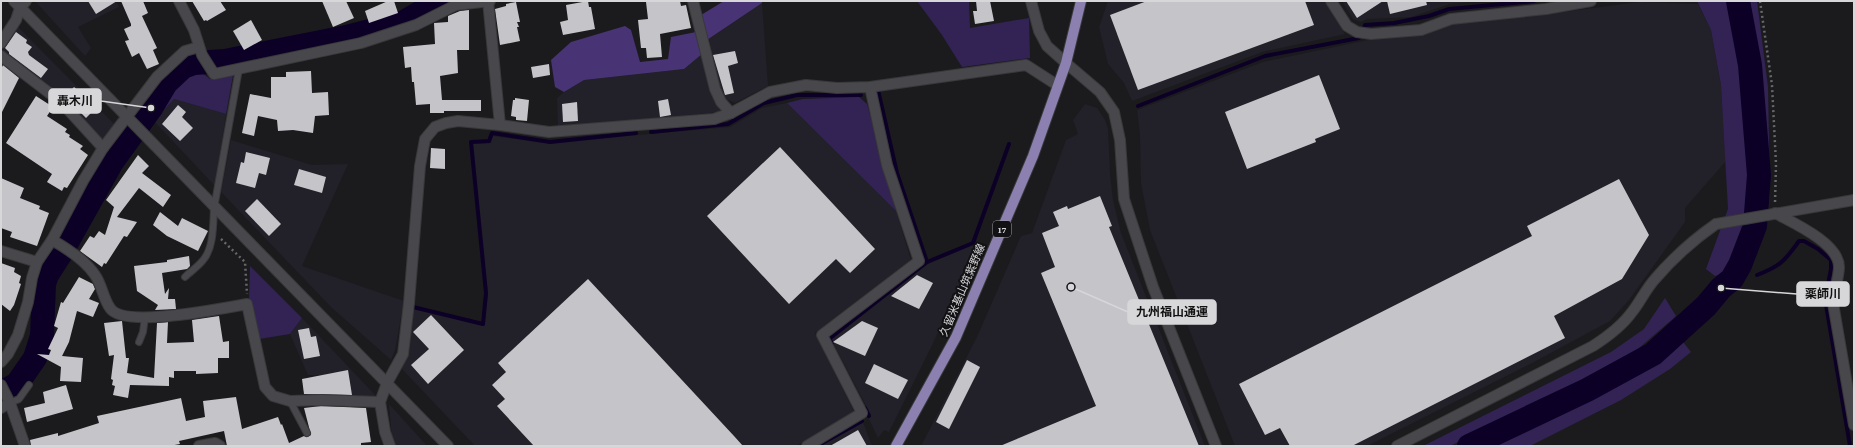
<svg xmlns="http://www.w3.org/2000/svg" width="1855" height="447" font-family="'Crimson Pro','Noto Sans JP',serif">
  <rect width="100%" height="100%" fill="#1b1b1e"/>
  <!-- built -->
  <g fill="#222029">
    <polygon points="35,1 116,1 119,7 78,27 91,48 85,56"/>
    <polygon points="1108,1 1325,1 1345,34 1262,52 1132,101 1124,83 1108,64 1099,27"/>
    <polygon points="1342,1 1481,1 1450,4 1411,17 1367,19 1361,22 1353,19"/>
    <polygon points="1639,2 1698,4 1711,30 1721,85 1726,161 1685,208 1685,222 1629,300 1610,321 1534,362 1367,446 1235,446 1150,230 1141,183 1140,135 1137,110 1263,62 1368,40 1427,34 1449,23 1548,14"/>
    <polygon points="762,3 768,86 735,103 721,97 709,39"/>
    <polygon points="16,25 116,126 101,141 1,52 1,49"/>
    <polygon points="702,54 711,94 721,112 558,127 557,98 564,92 584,80 684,69"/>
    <polygon points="174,99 226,114 215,186 154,121"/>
    <polygon points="787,103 896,211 911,260 815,333 855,414 796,446 475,446 401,368 409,351 414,308 484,326 488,295 472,144 491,143 493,136 547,143 730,127 762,108"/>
    <polygon points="1085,104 1097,108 1105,120 1108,129 1110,174 1113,200 1121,233 1205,446 921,446 977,337 1021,236 1032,233 1066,140 1078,134 1073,120"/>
    <polygon points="231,140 312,165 348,164 302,266 404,301 395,350 391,360 331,307 221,192"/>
    <polygon points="974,244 976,249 934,341 889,432 884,430 878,438 869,419 871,415 831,339 928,264"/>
    <polygon points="302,318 377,397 327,397 323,375 308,375 290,334"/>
    <polygon points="389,404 427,446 395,446 392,439"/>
    <polygon points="863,422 872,446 821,446"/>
  </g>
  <!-- green -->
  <g fill="#322354">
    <polygon points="917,1 969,1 970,28 1029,18 1030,58 962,67 942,35"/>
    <polygon points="1697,1 1729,1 1747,124 1751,187 1739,252 1727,272 1715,276 1706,269 1728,209 1721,85 1711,30"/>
    <polygon points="1749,1 1757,1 1768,87 1770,204 1762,83"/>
    <polygon points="198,70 210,79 233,75 226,114 174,99 154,121 170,89"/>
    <polygon points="859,97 867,104 896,211 787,103 803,99"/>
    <polygon points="250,266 302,318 290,334 259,339 249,298"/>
    <polygon points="1665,298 1676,316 1631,355 1450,446 1423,446 1611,352 1644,329"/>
    <polygon points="1683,342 1691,352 1670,369 1621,400 1530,446 1492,446 1637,372"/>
  </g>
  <!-- forest -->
  <g fill="#483375">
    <polygon points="724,1 762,1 762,3 707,40 701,15"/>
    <polygon points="625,26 631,30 640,62 668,59 671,37 696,32 702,54 684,69 584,80 564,92 555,87 551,60 571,42"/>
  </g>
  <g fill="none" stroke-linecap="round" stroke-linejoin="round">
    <!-- stream -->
    <g stroke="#0d0026" stroke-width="4">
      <polyline points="878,90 897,173 927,262"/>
      <polyline points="1138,106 1265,56 1359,38 1365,25 1394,23 1429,16 1449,9 1534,1"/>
      <polyline points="651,132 728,124 764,103 797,95 861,95"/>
      <path d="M1757 275C1780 266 1785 261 1799 241H1804L1818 249 1831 260V269L1825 299 1850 446"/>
      <polyline points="413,307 483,324 486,293 471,142 489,141 492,133 550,142 636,133"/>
      <polyline points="832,343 829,339 927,262 973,243 1009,144"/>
      <polyline points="865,408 869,416"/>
      <polyline points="817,446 862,421"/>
    </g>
    <!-- river -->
    <g stroke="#0d0026" stroke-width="24">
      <polyline points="1,393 17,384 35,358 42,336 44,284 47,275 61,253 112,162 151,108 166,83 183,67 194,63 225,61 346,37 404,22 440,1"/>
      <polyline points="1469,446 1587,390 1653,354 1706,306 1721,288 1732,279 1740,265 1755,226 1759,175 1750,65 1738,1"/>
    </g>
  </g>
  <!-- building -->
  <g fill="#c5c4c9">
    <polygon points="88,1 117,1 96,14"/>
    <polygon points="121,1 143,1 148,13 142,16 157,48 153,50 159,64 147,69 139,53 132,57 125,41 129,40 124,29 131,26 131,24"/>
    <polygon points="192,1 220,1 226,10 207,21 206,20 204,21"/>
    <polygon points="322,1 346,1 354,18 333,27"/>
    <polygon points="388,1 394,1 398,13 369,23 365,11"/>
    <polygon points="588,1 589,7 591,7 595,29 563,35 560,22 568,20 566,5"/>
    <polygon points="680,1 681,6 686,5 691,28 660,34 662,57 647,58 646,48 641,48 638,20 648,19 646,2"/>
    <polygon points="976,1 990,1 994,21 975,24 973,11 977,11"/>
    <polygon points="1147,1 1305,1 1314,25 1138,90 1110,15"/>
    <polygon points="1346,1 1383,1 1357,18"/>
    <polygon points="1387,1 1426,1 1427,5 1390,14"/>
    <polygon points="516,2 520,22 517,22 519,27 517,27 520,41 500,45 495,9 506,6 506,4"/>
    <polygon points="469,10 469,50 457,50 458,73 440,76 442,100 481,100 481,111 444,111 444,113 430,113 430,104 416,105 414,82 412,82 411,67 405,68 403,47 435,44 434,23 448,22 448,16 460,11"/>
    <polygon points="251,20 262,40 244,50 233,31"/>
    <polygon points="16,32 27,40 26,43 32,47 28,52 29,55 48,69 41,78 9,54 9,52 5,48"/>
    <polygon points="735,51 738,63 728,66 734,93 725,95 713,55"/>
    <polygon points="549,64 550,75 533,78 531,67"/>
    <polygon points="3,65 19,78 1,114 1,69"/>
    <polygon points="311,71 312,93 328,92 329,115 315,116 313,133 293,130 278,131 277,120 258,116 254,136 242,133 250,94 271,98 271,77 286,77 286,72"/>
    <polygon points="1319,75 1340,129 1315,139 1316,142 1247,169 1225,112"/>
    <polygon points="74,87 96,108 86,118 65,97"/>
    <polygon points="36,96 53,107 47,116 67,129 65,132 70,135 69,137 83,146 80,149 88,155 67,188 64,187 62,191 47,182 52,174 6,143"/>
    <polygon points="515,98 529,100 527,121 516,120 516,117 511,116 513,100 515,100"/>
    <polygon points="668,99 671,115 660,117 658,101"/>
    <polygon points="577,102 578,121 563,122 562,104"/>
    <polygon points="178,105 186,112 182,117 193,128 180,141 162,124"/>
    <polygon points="780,147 875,249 850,273 836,259 789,304 707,216"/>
    <polygon points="431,148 445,149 445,169 430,168"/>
    <polygon points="246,152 270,158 266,175 259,173 255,188 236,183 241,162 244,163"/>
    <polygon points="138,155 149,166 142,173 171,195 163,207 139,188 117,217 137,222 127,237 124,236 106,264 104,263 102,267 80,251 90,236 94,238 99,231 105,235 114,207 106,200"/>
    <polygon points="299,169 326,177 322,193 294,185"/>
    <polygon points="1,178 24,188 20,198 40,206 39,209 49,213 37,246 10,237 12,232 1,228"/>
    <polygon points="1619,179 1649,235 1622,279 1554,316 1565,338 1352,446 1290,446 1280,428 1265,435 1239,384 1532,236 1527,226"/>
    <polygon points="1100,196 1112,226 1109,227 1199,446 1000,446 1096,406 1041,273 1055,267 1042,233 1059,226 1053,212 1067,206 1068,209"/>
    <polygon points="257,199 281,224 269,236 245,211"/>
    <polygon points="160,212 178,226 182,218 208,231 198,251 167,236 153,225"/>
    <polygon points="189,256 190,266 187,269 162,273 165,294 169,288 168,299 175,299 176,309 155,310 158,305 137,291 134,266 167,262 167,260"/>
    <polygon points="1,263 15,268 14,272 21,276 19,283 21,284 14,305 10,311 1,304"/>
    <polygon points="917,275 933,283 919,309 891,296"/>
    <polygon points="79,277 93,284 95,289 89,299 99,303 93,317 77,311 69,342 62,356 83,358 81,382 60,381 61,367 37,354 49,355 51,350 48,349 58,328 54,326 61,302 63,303"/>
    <polygon points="588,279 734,436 743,446 534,446 497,406 505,399 492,385 506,372 498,363"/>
    <polygon points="431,315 464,350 428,384 411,365 429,349 413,332"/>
    <polygon points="219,316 223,342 229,341 229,358 218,358 218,373 196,374 196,371 174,371 174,378 169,377 169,386 130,385 128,398 113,395 115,386 112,385 113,380 111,379 114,355 109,356 104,323 122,321 126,358 129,358 127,373 154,378 157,323 168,322 167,343 194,342 192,320"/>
    <polygon points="862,321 878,328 865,356 833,342"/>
    <polygon points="309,328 311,337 316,336 320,356 304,359 298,330"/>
    <polygon points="967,360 980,367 949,429 936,422"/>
    <polygon points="874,364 908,380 898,399 865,383"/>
    <polygon points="348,370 352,395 304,394 302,379"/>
    <polygon points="66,385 73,409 27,422 24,408 45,403 43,392"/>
    <polygon points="236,397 242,429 278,417 281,425 282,424 289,443 304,436 307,437 311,435 304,408 321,406 366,408 371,442 361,443 361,446 227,446 224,431 179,441 180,444 169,446 31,446 30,440 58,433 58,436 99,423 97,416 181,398 186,421 205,417 203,401"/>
    <polygon points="858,430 867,446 830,446"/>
  </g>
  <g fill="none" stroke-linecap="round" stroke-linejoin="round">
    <defs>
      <g id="service">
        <path d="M185 277C191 271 199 266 204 259 214 246 213 224 214 208L239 69"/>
        <polyline points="139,342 143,332 145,317"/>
        <polyline points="290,401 307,433"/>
        <polyline points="10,403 19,399 29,385"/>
      </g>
      <g id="minor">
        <polyline points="179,1 194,30 202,55 214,74 361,43 416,25 456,5 490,1"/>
        <polyline points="488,1 500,125"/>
        <polyline points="693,1 715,89 721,102 731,113"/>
        <polyline points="1031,1 1039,31 1047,46 1066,63"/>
        <polyline points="1331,1 1347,26 1357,32 1371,34 1421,30 1451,19 1546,9 1591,1"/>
        <polyline points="1,43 16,20 20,8 26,1"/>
        <polyline points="1,56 61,102 103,148"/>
        <path d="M1775 213C1793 223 1839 243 1839 267 1839 277 1834 291 1833 303L1854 425"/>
        <polyline points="1716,224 1854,200"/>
        <path d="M52 240C68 249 85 260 95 275 102 285 103 298 110 308 123 329 224 308 247 304L265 387 273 396 290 401 321 400 380 402"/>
        <polyline points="1,251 37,262"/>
        <polyline points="1,362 8,354 18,335 28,302 32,278 37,262 52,240 83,181 103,148 157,77 185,51 199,47"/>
        <polyline points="1,385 10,403 25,446"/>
        <polyline points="1,408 10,403"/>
        <polyline points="199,446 215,443 220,446"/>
        <polyline points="390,446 385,432 380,402 387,383 403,354 409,303 420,166 425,139 435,127 446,123 458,121 500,125 549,132 714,119 731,113 770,92 806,85 837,88 870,87 1026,65 1057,85"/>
        <polyline points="807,446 862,413 822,335 919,261 887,165 870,87"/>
      </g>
      <g id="tertiary">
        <polyline points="14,1 448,446"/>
        <polyline points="1066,63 1100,92 1114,112 1120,140 1124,199 1153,287 1216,446"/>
        <path d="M1397 446 1593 346C1607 337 1622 326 1632 312 1640 302 1646 289 1655 279 1673 258 1693 240 1716 224"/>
      </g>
      <polyline id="primary" points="896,446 956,337 1033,156 1066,63 1081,1"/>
    </defs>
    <!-- service casing -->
    <use href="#service" stroke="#38383a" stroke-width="8"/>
    <!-- minor casing -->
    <use href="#minor" stroke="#38383a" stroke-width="12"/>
    <!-- tertiary casing -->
    <use href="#tertiary" stroke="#38383a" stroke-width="12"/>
    <!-- primary casing -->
    <use href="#primary" stroke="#38383a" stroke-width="12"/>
    <!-- path -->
    <g stroke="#67676a" stroke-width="2.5" stroke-dasharray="2 3" stroke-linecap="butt">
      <polyline points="1760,1 1772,85 1776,164 1775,203"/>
      <polyline points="221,239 245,262 247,294"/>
    </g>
    <!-- service -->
    <use href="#service" stroke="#48484c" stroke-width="6"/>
    <!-- minor -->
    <use href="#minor" stroke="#48484c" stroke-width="10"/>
    <!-- tertiary -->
    <use href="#tertiary" stroke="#48484c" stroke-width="10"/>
    <!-- primary -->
    <use href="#primary" stroke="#8c80b0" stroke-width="10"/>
  </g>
  <g text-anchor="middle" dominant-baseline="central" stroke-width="4" stroke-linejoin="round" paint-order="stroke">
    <!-- shield labels -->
    <rect fill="#121215" stroke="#9c9b9e" stroke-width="1" x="993" y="221" width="18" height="16" rx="3"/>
    <g font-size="10" font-weight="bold" fill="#d7d6d9">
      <text x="1002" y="229">17</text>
    </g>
    <!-- street labels -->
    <g font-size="11" fill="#d7d6d9" stroke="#121215">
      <text transform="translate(962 290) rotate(-67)">久留米基山筑紫野線</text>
    </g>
  </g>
  <!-- callouts -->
  <path fill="none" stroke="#d7d6d9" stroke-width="1.5" d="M151 108L101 101M1721 288L1797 294M1071 287L1128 312"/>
  <g fill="#d7d6d9" stroke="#121215" stroke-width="1.5">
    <circle cx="151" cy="108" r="4"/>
    <circle cx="1721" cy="288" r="4"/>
    <circle cx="1071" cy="287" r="4"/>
  </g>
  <g fill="#d7d6d9" stroke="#d7d6d9" stroke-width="1.5">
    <rect x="49" y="89" width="52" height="24" rx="4"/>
    <rect x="1797" y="282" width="52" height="24" rx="4"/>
    <rect x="1128" y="300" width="88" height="24" rx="4"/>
  </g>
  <g font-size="12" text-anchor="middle" font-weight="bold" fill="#111">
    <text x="75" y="105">轟木川</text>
    <text x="1823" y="298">薬師川</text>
    <text x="1172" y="316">九州福山通運</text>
  </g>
  <!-- border -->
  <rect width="1855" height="447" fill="none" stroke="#d7d6d9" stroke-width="4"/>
</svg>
